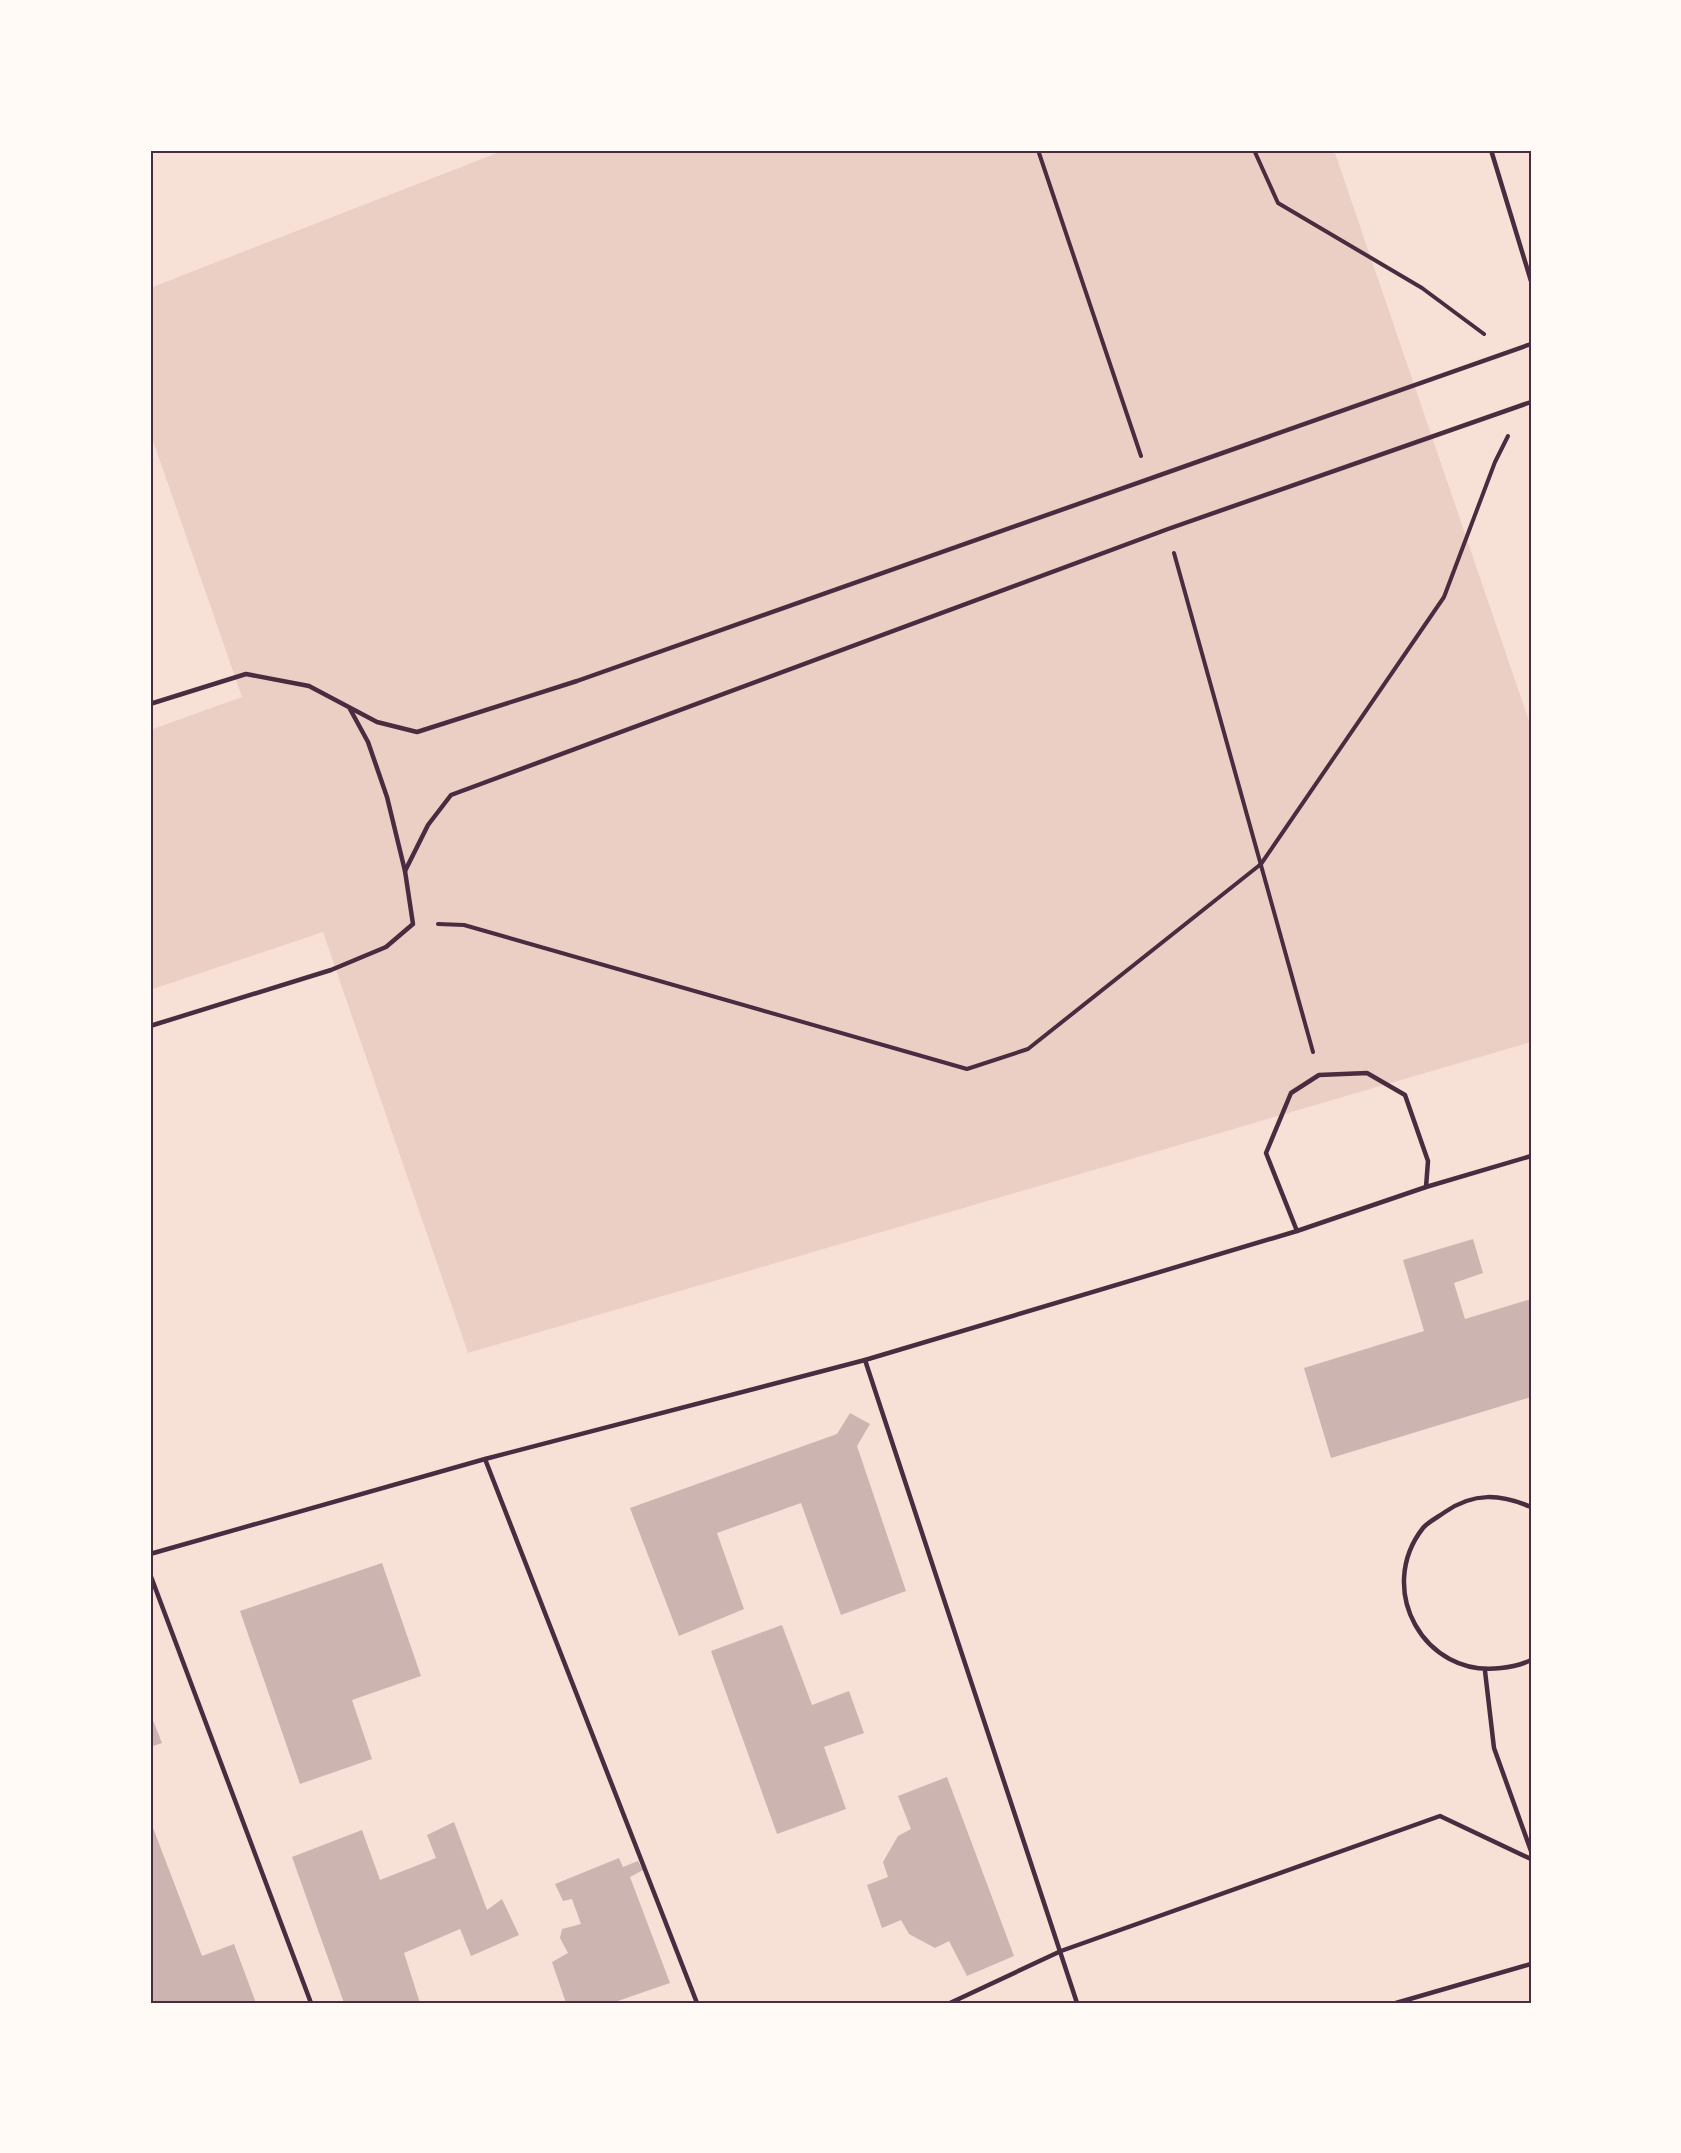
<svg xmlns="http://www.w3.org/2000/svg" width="1681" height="2153" font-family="'Zilla Slab',serif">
  <rect width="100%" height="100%" fill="#f7e1d7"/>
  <!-- green -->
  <polygon fill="#ebcfc5" points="505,150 1334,150 1531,727 1531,1042 468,1353 323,932 150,990 150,730 242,697 150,432 150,288"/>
  <!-- building -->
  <g fill="#ccb4b1">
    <polygon points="1473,1239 1483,1273 1454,1283 1465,1319 1531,1299 1531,1397 1331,1458 1304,1368 1424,1331 1403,1260"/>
    <polygon points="850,1413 870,1424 857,1446 906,1591 841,1615 801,1503 717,1533 744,1609 679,1636 630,1508 837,1434"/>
    <polygon points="382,1563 421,1676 352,1700 372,1759 300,1784 240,1611"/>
    <polygon points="782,1625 812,1705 849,1691 864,1733 824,1747 846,1809 777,1834 711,1651"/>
    <polygon points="150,1713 162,1743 150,1747"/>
    <polygon points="947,1777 1014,1956 967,1976 949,1941 935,1948 909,1934 901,1920 882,1928 867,1885 888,1877 883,1862 898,1836 911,1829 898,1796"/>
    <polygon points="150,1820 202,1956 234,1944 256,2003 150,2003"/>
    <polygon points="454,1822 487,1910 502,1899 519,1935 471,1956 460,1929 404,1953 420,2003 344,2003 292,1857 362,1830 380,1880 436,1858 427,1835"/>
    <polygon points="619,1858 623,1867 638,1861 643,1870 630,1877 670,1983 612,2003 566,2003 552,1962 568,1953 560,1938 562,1929 581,1924 572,1899 563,1901 555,1884"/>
  </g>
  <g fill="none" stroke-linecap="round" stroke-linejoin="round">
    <!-- path -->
    <g stroke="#4a2c40" stroke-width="4">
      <polyline points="1038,150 1141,456"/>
      <polyline points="1254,150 1278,203 1422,288 1484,334"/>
      <polyline points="1174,553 1313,1052"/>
      <polyline points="438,924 464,925 967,1069 1028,1049 1261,864 1444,597 1495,462 1508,436"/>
    </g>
    <!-- service -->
    <g stroke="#4a2c40" stroke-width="4.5">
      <polyline points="1491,150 1531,281"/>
      <polyline points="150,151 154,150"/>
      <polyline points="150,704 246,674 309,686 377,722 417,732 577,681 1531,344"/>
      <polyline points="350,709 368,742 387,797 405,871"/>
      <polyline points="150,1026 331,970 386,947 413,924 405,871 428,825 451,795 1168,529 1531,402"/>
      <polyline points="1297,1231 1266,1153 1291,1093 1319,1075 1367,1073 1405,1095 1428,1161 1426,1187"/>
      <polyline points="865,1360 1077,2003"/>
      <polyline points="485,1459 697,2003"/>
      <path d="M1531 1507C1500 1494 1474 1492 1445 1512 1438 1517 1428 1522 1423 1528 1375 1589 1424 1678 1501 1668 1512 1667 1521 1665 1531 1660"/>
      <polyline points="150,1554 485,1459 865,1360 1297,1231 1426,1187 1531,1156"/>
      <polyline points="150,1574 311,2003"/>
      <polyline points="1485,1671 1494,1748 1531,1851"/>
      <polyline points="950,2003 1061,1951 1440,1816 1531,1859"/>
      <polyline points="1396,2003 1531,1964"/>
    </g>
  </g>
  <!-- border -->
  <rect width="1681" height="2153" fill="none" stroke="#fffaf5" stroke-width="303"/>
  <rect x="152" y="152" width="1378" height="1850" fill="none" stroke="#4a2c40" stroke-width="2"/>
</svg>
